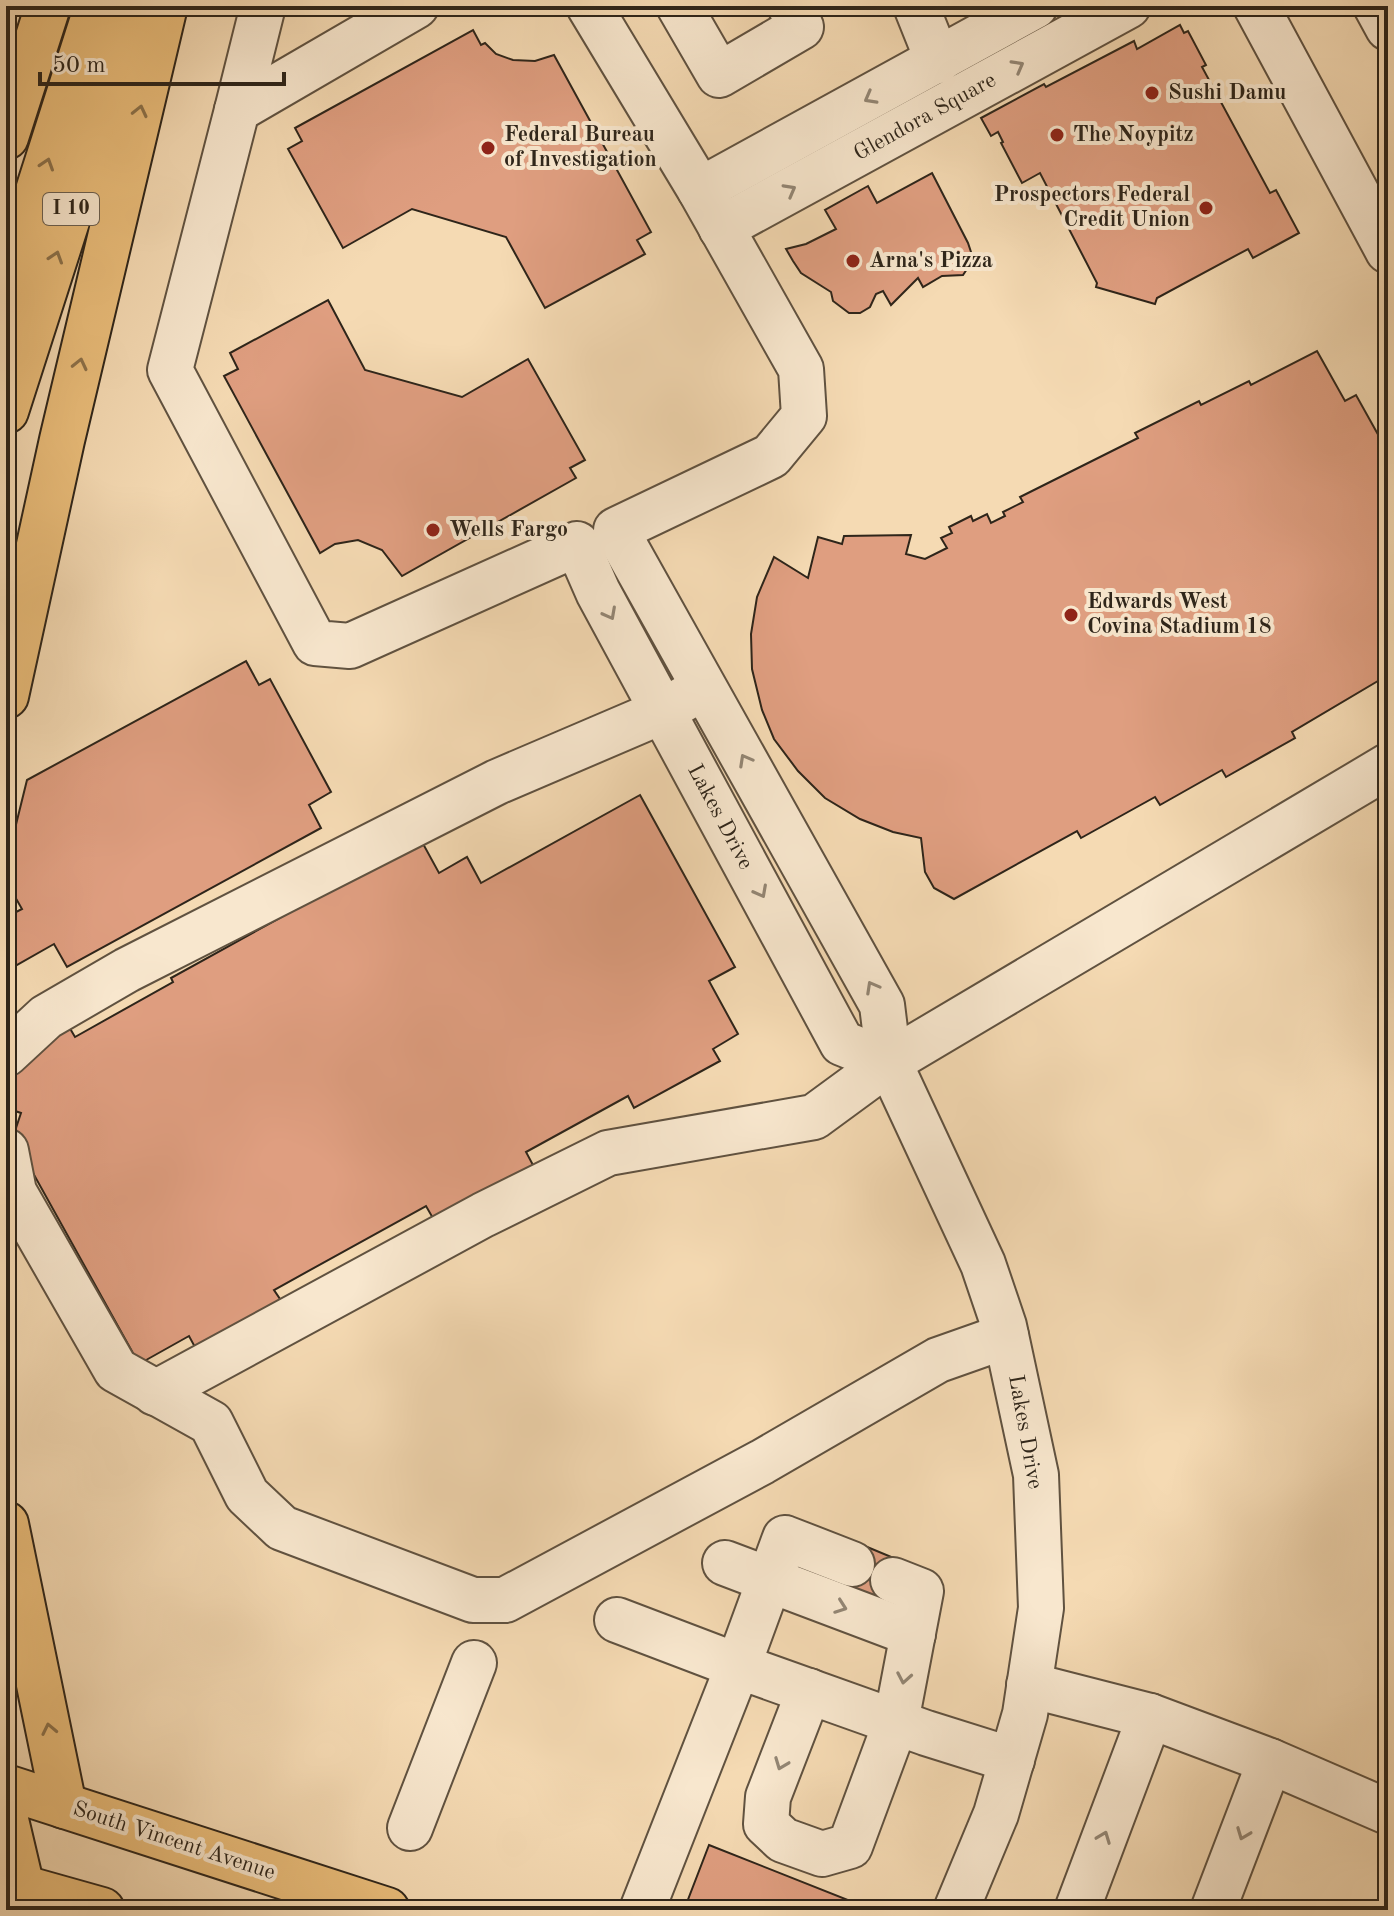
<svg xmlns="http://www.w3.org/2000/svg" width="1394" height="1916" font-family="'Old Standard TT',serif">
  <rect width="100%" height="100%" fill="#f5dab3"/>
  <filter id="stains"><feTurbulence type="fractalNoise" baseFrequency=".0025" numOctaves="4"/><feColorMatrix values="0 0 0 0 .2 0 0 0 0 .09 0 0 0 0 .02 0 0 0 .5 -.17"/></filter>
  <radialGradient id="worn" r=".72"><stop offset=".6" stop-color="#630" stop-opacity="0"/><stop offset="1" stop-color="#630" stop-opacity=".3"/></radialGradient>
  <!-- building -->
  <g fill="#df9e80" stroke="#2e251a" stroke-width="2">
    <polygon points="1180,25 1184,33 1188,31 1206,65 1202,67 1270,193 1276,190 1299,233 1253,258 1248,249 1157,298 1155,304 1096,287 1097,283 1040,173 1022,183 1001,143 1003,142 998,132 991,136 981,118 1044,84 1046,87 1134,41 1137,49"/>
    <polygon points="473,30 481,45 485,43 496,54 513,60 535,61 554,55 651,232 637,240 645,254 545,308 506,237 412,209 343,248 288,149 302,141 295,128"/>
    <polygon points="932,173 968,243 972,255 971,263 963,275 942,276 923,287 918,278 891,305 883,291 876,294 870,307 860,313 849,313 833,301 831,292 801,273 793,261 786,249 806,244 836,229 825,210 868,186 877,203"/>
    <polygon points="328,300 365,370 462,397 528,359 585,460 570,468 576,478 402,576 382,550 358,540 335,544 320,553 224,376 238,369 230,353"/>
    <polygon points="1317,351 1345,401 1356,395 1385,447 1388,445 1388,675 1292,732 1295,738 1226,777 1222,770 1160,805 1155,797 1081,838 1077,831 954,899 934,888 925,872 921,838 893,832 860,819 825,798 798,771 774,739 762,710 752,669 751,634 757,597 774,557 808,578 818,537 842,544 844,536 911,535 906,554 925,559 947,548 941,538 952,533 949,527 971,516 973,521 987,514 991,523 1005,516 1003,512 1023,502 1020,497 1138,438 1135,433 1199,401 1201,405 1249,381 1251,385"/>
    <polygon points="246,661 259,685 270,679 331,792 309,805 321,828 67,967 54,944 15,966 6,949 6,917 22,909 6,881 6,865 27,780"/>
    <polygon points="640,795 735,967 709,981 738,1034 713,1049 720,1061 634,1108 628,1096 526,1152 533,1165 434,1220 426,1206 274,1290 282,1302 196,1349 189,1336 139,1364 13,1137 21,1113 6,1108 6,1092 16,1054 65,1020 75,1037 173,982 171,978 421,840 439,873 467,857 481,883"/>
    <polygon points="860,1544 901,1561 884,1602 843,1586"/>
    <polygon points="709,1845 858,1904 855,1910 684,1910"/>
  </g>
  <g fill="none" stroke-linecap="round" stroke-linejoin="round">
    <defs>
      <g id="minor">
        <polyline points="416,6 237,110 170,370 315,643 350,646 577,544 598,592 842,1043 889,1062"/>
        <polyline points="589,6 700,190 801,369 804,416 771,456 616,530 882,1005 889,1062 983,1264 1004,1326 1036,1475 1041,1608 1025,1714 996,1814 956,1910"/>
        <polyline points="679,6 719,75 801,27 790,6"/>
        <polyline points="916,6 938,61"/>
        <polyline points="1256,6 1388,251"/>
        <polyline points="1376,6 1388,28"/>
        <polyline points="237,110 263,6"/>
        <polyline points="700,190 1035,6"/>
        <polyline points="721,228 1128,6"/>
        <polyline points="6,1054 46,1017 127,970 497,782 663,711 689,696"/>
        <polyline points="6,1151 14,1192 116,1370 211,1423 247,1495 282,1528 473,1600 505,1600 762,1462 938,1360 1006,1336"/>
        <polyline points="155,1393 483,1215 608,1153 814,1117 889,1062 1388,766"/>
        <polyline points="725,1563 913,1634"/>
        <polyline points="617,1620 738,1666 785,1538 852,1564"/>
        <polyline points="1029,1685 1150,1716 1270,1761 1388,1812"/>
        <polyline points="809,1691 768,1797 766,1824 783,1840 822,1854 850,1846 896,1722 921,1591 893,1580"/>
        <polyline points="410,1828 474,1663"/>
        <polyline points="642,1910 738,1666 926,1733 1012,1760"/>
        <polyline points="1077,1910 1150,1716"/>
        <polyline points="1213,1910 1270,1761"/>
      </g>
      <g id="major">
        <polyline points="6,1787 387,1910"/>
        <polyline points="6,1883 102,1910"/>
      </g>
      <g id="highway">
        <polyline points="6,137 48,6"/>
        <polyline points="6,291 97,6"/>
        <polyline points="6,411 136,6"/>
        <polyline points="6,696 62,440 165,6"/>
        <polyline points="6,1524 64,1806"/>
        <polyline points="6,1820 22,1888 14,1910"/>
      </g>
    </defs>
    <!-- minor casing -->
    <use href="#minor" stroke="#605240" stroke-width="48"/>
    <!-- major casing -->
    <use href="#major" stroke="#2e251a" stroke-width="48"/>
    <!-- highway casing -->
    <use href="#highway" stroke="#2e251a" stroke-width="48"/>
    <!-- minor -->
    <use href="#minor" stroke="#f8e7ce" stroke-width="44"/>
    <!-- major -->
    <use href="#major" stroke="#eabd7a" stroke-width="44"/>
    <!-- highway -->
    <use href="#highway" stroke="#eabd7a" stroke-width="44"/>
  </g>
  <!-- one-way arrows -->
  <defs><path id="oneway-chevron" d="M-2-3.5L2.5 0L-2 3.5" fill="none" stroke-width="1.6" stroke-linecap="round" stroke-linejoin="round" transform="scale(2)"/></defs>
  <g stroke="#938674">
    <use href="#oneway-chevron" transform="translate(1018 66) rotate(-29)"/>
    <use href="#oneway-chevron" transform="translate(870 98) rotate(151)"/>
    <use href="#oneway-chevron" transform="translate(790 190) rotate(-29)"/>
    <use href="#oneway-chevron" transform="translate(610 614) rotate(62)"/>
    <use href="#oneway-chevron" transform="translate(745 760) rotate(-119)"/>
    <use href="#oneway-chevron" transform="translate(761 892) rotate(62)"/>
    <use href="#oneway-chevron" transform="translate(872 987) rotate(-119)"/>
    <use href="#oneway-chevron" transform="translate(841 1607) rotate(20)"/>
    <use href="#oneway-chevron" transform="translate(904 1678) rotate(100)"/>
    <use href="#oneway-chevron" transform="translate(781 1764) rotate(111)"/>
    <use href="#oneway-chevron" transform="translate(1243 1834) rotate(111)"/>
    <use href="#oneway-chevron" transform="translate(1104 1837) rotate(-69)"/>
  </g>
  <g stroke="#8c714a">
    <use href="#oneway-chevron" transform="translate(140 111) rotate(-77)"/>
    <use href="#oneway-chevron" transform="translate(47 164) rotate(-72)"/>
    <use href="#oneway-chevron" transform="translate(56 257) rotate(-72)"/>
    <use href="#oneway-chevron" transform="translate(80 364) rotate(-77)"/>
    <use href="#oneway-chevron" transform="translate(49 1729) rotate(-102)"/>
  </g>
  <!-- markers -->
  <g fill="#8f2418" stroke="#f8e7ce" stroke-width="3">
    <circle cx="1152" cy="93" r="8"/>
    <circle cx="1057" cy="135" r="8"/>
    <circle cx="488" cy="148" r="8"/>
    <circle cx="1206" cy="208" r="8"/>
    <circle cx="853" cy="261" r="8"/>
    <circle cx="433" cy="530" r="8"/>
    <circle cx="1071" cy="615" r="8"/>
  </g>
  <g text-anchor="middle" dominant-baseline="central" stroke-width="8" stroke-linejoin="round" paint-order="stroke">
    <!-- shield labels -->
    <rect fill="#f8e7ce" stroke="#6b5f50" stroke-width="2" x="43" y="193" width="56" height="32" rx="6"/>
    <g font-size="20" font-weight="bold" fill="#2e251a">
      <text x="71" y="209">I 10</text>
    </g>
    <!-- poi labels -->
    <g font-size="22" font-weight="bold" fill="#2e251a" stroke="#f8e7ce" text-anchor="start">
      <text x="1168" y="93">Sushi Damu</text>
      <text x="504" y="135">Federal Bureau<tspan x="504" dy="25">of Investigation</tspan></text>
      <text x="1073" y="135">The Noypitz</text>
      <text x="1190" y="195" text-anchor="end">Prospectors Federal<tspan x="1190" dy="25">Credit Union</tspan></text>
      <text x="869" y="261">Arna's Pizza</text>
      <text x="449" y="530">Wells Fargo</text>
      <text x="1087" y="602">Edwards West<tspan x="1087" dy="25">Covina Stadium 18</tspan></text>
    </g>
    <!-- street labels -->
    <g font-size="22" fill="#2e251a" stroke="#f8e7ce">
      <text transform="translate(925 117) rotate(-29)">Glendora Square</text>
      <text transform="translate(720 817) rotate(62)">Lakes Drive</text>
      <text transform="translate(1025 1432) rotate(80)">Lakes Drive</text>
      <text transform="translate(174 1841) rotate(18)">South Vincent Avenue</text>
    </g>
  </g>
  <!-- margin -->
  <rect width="1394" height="1916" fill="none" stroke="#f5dab3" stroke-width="32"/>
  <rect x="8" y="8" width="1378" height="1900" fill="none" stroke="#2e251a" stroke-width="4"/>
  <rect x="16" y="16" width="1362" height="1884" fill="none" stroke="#2e251a" stroke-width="2"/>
  <!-- scale -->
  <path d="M40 72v12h244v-12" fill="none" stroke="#2e251a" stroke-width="4"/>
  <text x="52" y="72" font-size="24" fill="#2e251a" stroke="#f8e7ce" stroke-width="6" paint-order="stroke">50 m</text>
  <rect width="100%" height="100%" filter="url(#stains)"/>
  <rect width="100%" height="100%" fill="url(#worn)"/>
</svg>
